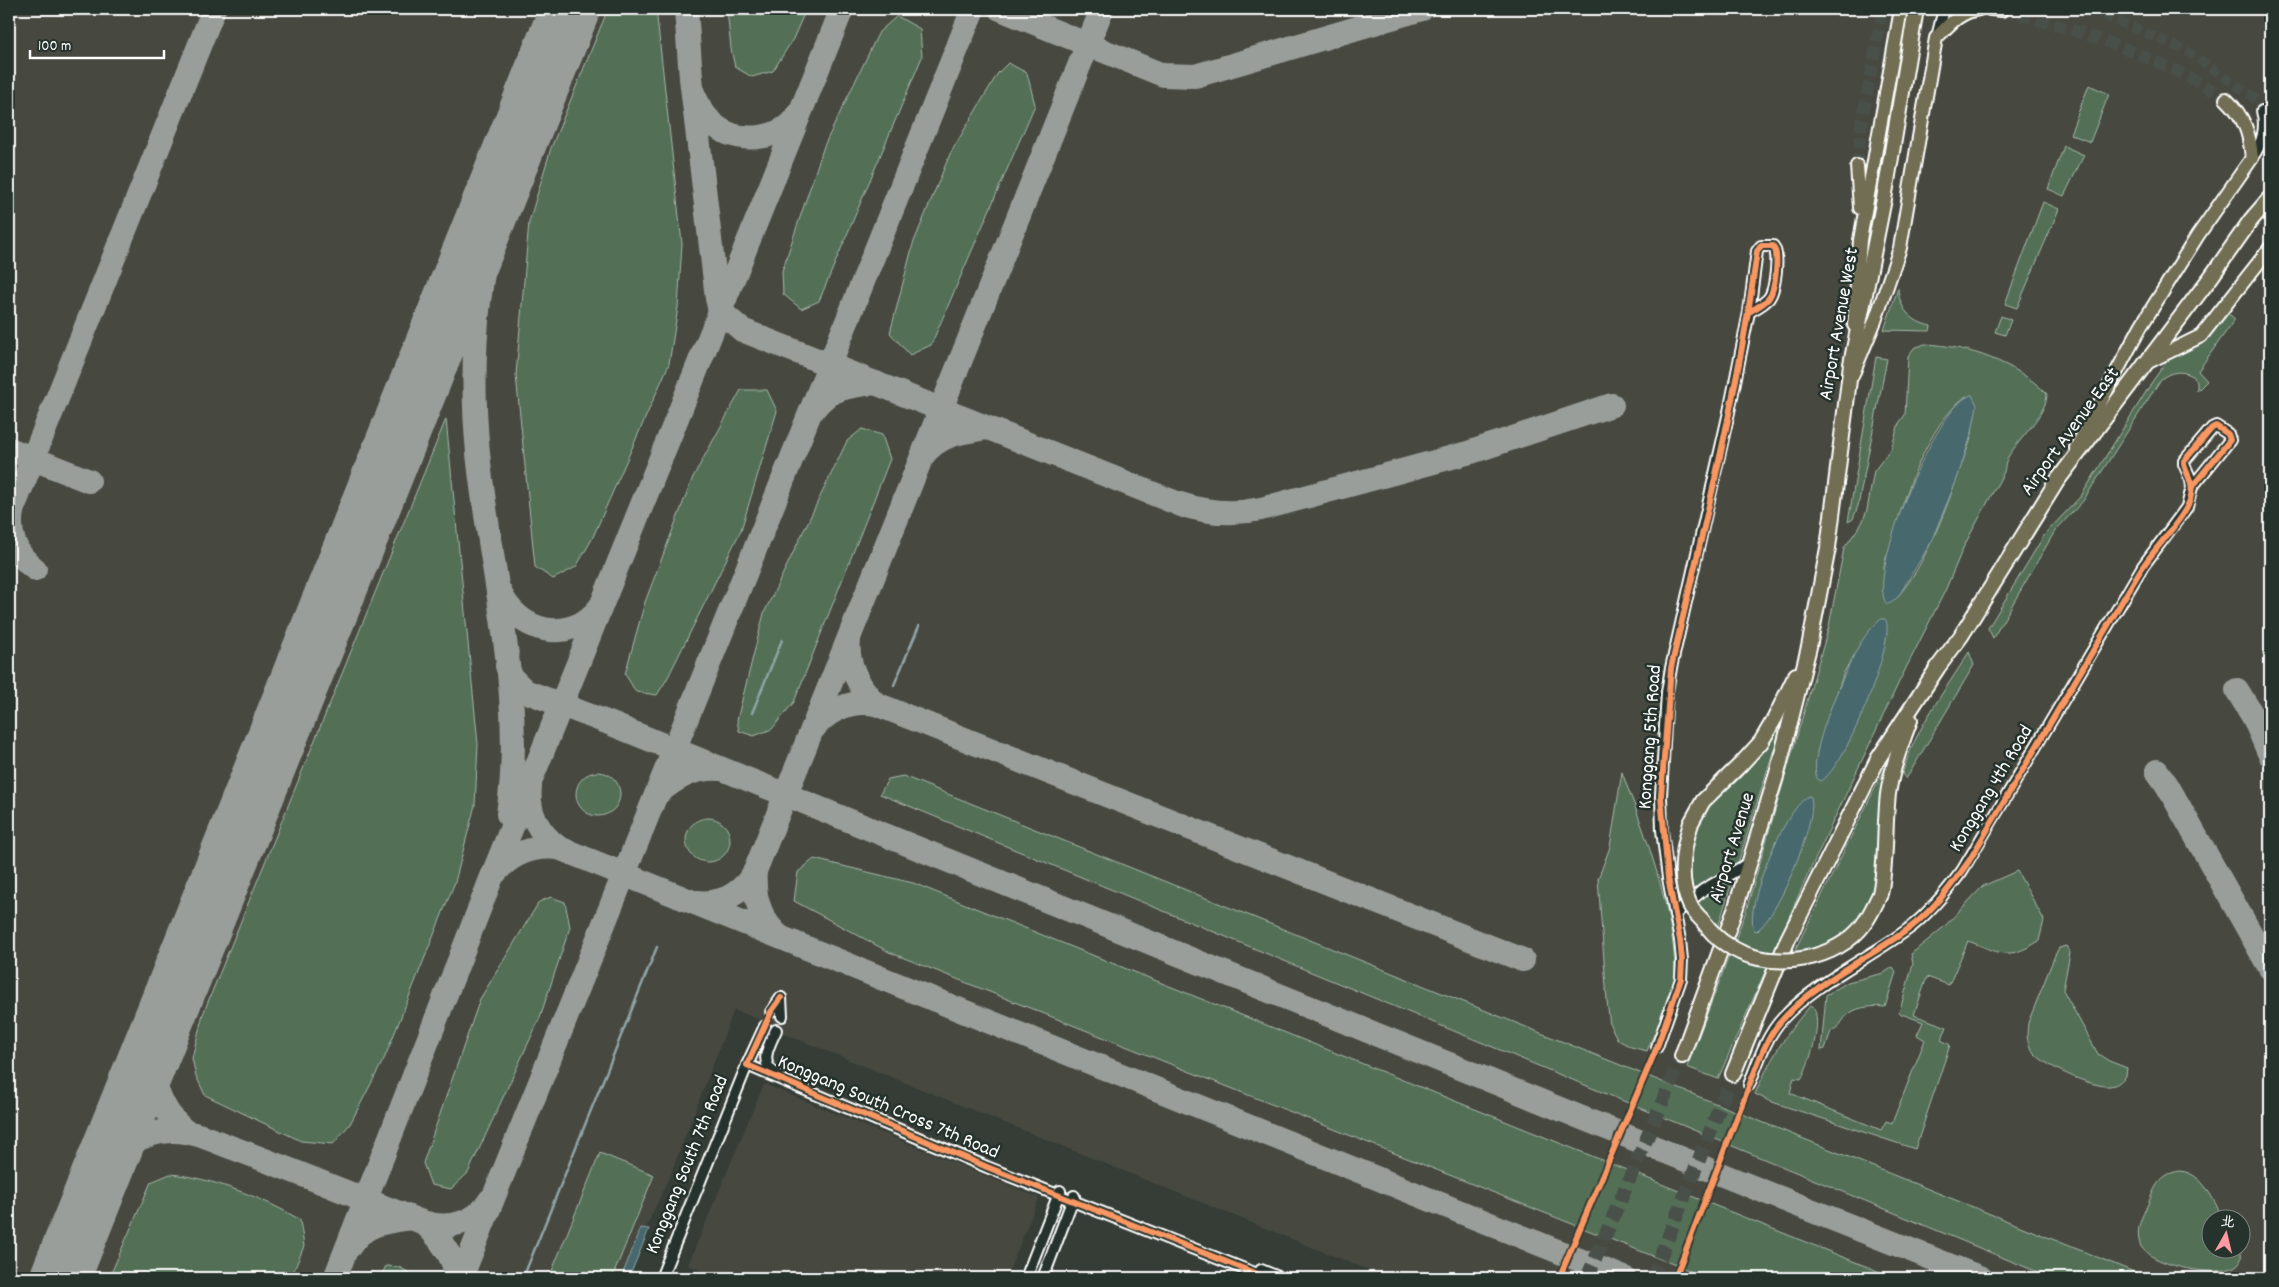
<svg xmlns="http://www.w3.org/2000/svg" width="2279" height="1287" font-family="Dekko,'LXGW WenKai TC',sans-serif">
  <rect width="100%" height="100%" fill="#353d36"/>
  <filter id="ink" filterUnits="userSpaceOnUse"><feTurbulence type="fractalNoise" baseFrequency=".02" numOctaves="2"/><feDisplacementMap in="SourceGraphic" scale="10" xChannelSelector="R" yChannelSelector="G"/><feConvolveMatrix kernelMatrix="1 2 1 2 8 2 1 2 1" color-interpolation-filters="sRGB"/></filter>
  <g filter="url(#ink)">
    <!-- built -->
    <g fill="#474941" fill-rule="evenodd">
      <path d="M9 9H2270V1278H1388L765 1026 760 1023 761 1020 734 1010 671 1173 623 1278H9ZM2212 1220H2242V1250H2212Z"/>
      <polygon points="764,1084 1039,1198 1006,1278 720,1278 688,1265"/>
    </g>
    <!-- green -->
    <g fill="#526f57" stroke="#a8b7ab" fill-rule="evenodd">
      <polygon points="608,9 656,9 682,244 678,307 669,364 592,539 576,567 553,579 535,567 516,375 529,222 551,148"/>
      <polygon points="727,9 806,9 793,39 773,71 752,77 735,67 731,49"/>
      <polygon points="897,16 920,29 922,57 819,301 801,309 783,294 782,271 824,146 879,32"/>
      <polygon points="1008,63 1027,73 1035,105 931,345 910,355 890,333 913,244 950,154 998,73"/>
      <polygon points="2089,85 2109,94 2090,142 2070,134"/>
      <polygon points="2064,146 2084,155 2064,196 2048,189"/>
      <polygon points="2043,202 2059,209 2017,308 2005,304"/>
      <path d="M1898 288C1899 308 1911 322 1931 326L1930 331 1884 330Z"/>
      <path d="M2225 311 2235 319 2198 371 2207 381 2197 391V382L2193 376C2181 370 2172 371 2161 379L2083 501 2055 531 1993 638 1988 628 2045 534 2081 496 2154 379 2170 357Z"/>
      <polygon points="2001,316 2011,320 2005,335 1995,332"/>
      <path d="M1925 344C1968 346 2017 363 2047 394 2047 414 2018 440 2008 457 2006 461 2005 467 2004 472L1964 546 1945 591 1899 682 1804 883 1718 1079 1687 1067 1745 914 1829 626 1844 548 1862 523 1867 510 1874 471 1891 449 1899 423 1905 415 1908 356 1914 348ZM1966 396C1968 407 1974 423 1972 434 1970 444 1965 454 1962 463 1948 505 1923 574 1891 603 1889 592 1884 577 1884 566 1885 558 1890 548 1892 540 1905 494 1927 426 1966 396ZM1872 627 1817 752 1844 672ZM1776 840 1783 892 1758 931 1754 906Z"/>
      <polygon points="1876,357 1887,359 1858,506 1853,519 1848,522"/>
      <polygon points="741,390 767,390 777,411 741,530 667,679 657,695 636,692 625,674 645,602 693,477"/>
      <polygon points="446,419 478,744 475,805 455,882 385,1057 350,1124 333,1144 301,1141 205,1095 196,1076 192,1058 203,1014"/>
      <polygon points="862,429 882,435 890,459 794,702 772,729 754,736 739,731 737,720 764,613 847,441"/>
      <path d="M1969 652 1974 665 1906 779 1902 774C1915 729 1945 691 1969 652Z"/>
      <path d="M1786 711 1717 930C1709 921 1701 911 1695 899 1680 864 1694 820 1720 794 1727 788 1735 784 1741 777 1758 757 1772 734 1786 711Z"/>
      <polygon points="1892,754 1881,794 1875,892 1866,911 1844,936 1829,945 1792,956"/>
      <circle cx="598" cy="794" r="22"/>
      <path d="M1622 772C1627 788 1634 802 1639 818 1654 859 1682 946 1673 987 1668 1008 1655 1030 1647 1051L1631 1047 1618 1040 1610 1025 1607 1001 1598 879 1610 847Z"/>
      <polygon points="903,776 2149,1278 2052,1278 880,794 888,779"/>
      <circle cx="708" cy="840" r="22"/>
      <polygon points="814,859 913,883 1895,1278 1708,1278 889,952 794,901 798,872"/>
      <path d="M2017 871 2044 920 2039 941C2007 961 2001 953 1968 941L1949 985 1927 977 1914 1015 1947 1027 1941 1040 1950 1045 1915 1149 1769 1101 1755 1094C1771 1058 1784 1036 1810 1006H1813C1823 1023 1810 1063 1801 1079L1794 1078 1790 1093 1881 1130 1886 1121 1892 1123 1925 1040 1917 1035 1923 1022 1899 1013 1913 964 1911 954 1945 926 1983 886Z"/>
      <polygon points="551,897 565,902 570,927 539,1020 468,1173 451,1189 431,1185 423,1163 480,999 539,902"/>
      <path d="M2066 946 2070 953 2063 990 2098 1054 2109 1061 2127 1068 2126 1076C2121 1081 2118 1085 2110 1086 2093 1088 2040 1065 2031 1049 2026 1041 2027 1032 2028 1023L2055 955 2059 948Z"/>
      <path d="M1893 967 1896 972 1885 1007C1874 1006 1860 1006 1850 1013 1841 1019 1843 1026 1831 1031L1825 1049 1821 1050 1826 995 1848 982 1884 973Z"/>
      <polygon points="600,1153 654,1175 612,1278 549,1278"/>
      <path d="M2180 1171C2204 1173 2213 1201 2224 1219L2212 1220V1250H2240C2254 1287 2147 1269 2140 1244 2135 1229 2142 1217 2148 1204 2155 1187 2159 1174 2180 1171Z"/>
      <path d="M170 1174C209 1177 267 1199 300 1220L304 1246 291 1278H109L151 1182Z"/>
      <polygon points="386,1266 399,1267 419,1278 380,1278"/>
    </g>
    <!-- water -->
    <g fill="#46686c" stroke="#90a4a7">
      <path d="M1972 395 1977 405 1972 432 1957 479 1930 544 1898 597 1891 603 1887 604C1864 582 1936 402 1972 395Z"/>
      <path d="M1881 619H1885C1899 636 1841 779 1819 781 1802 763 1849 662 1861 642 1867 633 1873 626 1881 619Z"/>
      <path d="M1810 796C1822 812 1774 927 1755 931 1741 912 1787 802 1810 796Z"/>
      <polygon points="641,1228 649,1229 629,1278 621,1278"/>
    </g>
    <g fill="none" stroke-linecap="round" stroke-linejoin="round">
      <!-- stream -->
      <g stroke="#90a4a7" stroke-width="2.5">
        <polyline points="894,685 919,626"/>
        <polyline points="752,713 782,640"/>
        <polyline points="523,1278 657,947"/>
      </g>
      <!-- taxiway -->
      <g stroke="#9a9e9a" stroke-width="24">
        <polyline points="686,9 691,78 717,298 720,311 742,330 1184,506"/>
        <polyline points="1000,9 1163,75 1195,76 1422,9"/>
        <path d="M695 97C700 109 707 120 718 128 741 144 783 140 798 114"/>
        <path d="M813 410C828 388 852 385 876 383"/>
        <polyline points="9,449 89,481"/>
        <path d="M922 457C938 434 962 432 987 428"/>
        <path d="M1180 504C1207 513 1233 515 1261 509L1471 452 1612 405"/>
        <path d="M12 511C8 535 15 554 35 569"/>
        <polyline points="9,518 214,9"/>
        <path d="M499 590C517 633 570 646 600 607"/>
        <path d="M849 639C846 664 859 687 876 704"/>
        <polyline points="507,666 512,678 525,691 609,723 1730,1178 1981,1278"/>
        <polyline points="2237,690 2254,718 2270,755"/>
        <path d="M814 728C830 709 851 700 876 704L1523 960"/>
        <polyline points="2157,771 2167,785 2270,968"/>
        <path d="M530 787C527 812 539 834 559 848L1624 1278"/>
        <path d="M657 794C676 778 694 767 721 769"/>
        <path d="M508 814C526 694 490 573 478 453 468 348 479 258 511 158"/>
        <path d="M755 871C753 897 760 920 780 937"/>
        <path d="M495 873C511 854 533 845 559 848"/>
        <path d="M696 902C722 905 742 894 755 871L1102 9"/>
        <path d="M156 1039C146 1075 158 1108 186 1132"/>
        <path d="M102 1172C119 1148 142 1132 172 1131 195 1130 219 1144 241 1151 302 1174 362 1199 422 1222"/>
        <path d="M350 1246C364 1224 386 1221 411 1218"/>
        <polyline points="335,1278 491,879 842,9"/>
        <path d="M456 1278C456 1258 437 1234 422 1222 447 1230 476 1224 490 1200"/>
        <polyline points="461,1278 973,9"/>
      </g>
      <!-- runway -->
      <polyline stroke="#9a9e9a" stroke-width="60" points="60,1278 570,9"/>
      <!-- minor-tunnel -->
      <g stroke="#49504a" stroke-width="10" stroke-dasharray="10 5" stroke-linecap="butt">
        <polyline points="2090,9 2187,51 2252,96 2259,103 2262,111"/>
        <polyline points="776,1030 782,1016"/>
        <polyline points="1559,1278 1657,1047"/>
        <polyline points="1675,1278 1749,1085"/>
      </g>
      <!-- major-tunnel -->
      <g stroke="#49504a" stroke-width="12" stroke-dasharray="12 6" stroke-linecap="butt">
        <path d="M2002 10C2079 30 2159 56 2226 99"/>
        <polyline points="1857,166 1862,121 1883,9"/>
      </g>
      <!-- highway-tunnel -->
      <g stroke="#49504a" stroke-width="14" stroke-dasharray="14 7" stroke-linecap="butt">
        <polyline points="1587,1278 1682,1056"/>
        <polyline points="1652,1278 1733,1074"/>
      </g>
      <defs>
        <g id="minor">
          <polyline points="1937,37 1944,9"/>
          <path d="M2252 158C2262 144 2267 128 2262 111"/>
          <polyline points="1675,914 1703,890 1749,863"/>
          <polyline points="781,998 782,1016"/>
          <polyline points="771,1012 781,998"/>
          <polyline points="765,1026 747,1065 987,1167 1267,1278"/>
          <path d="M776 1030C769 1046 757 1064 778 1075"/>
          <path d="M1657 1047 1681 979 1682 960 1680 940 1668 878 1662 830 1661 796 1667 692 1671 668 1729 412 1749 312 1757 251 1761 246H1773C1780 254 1775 290 1769 298 1764 304 1756 308 1749 312"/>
          <path d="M1749 1085C1758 1062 1766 1036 1783 1018 1819 980 1870 958 1911 927 1931 911 1947 891 1962 871L2143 566 2187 507 2192 487 2191 480 2184 464V461L2212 428 2216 426 2228 434 2230 440 2192 487"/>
          <polyline points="1261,1270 1281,1278"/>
          <polyline points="661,1278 747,1065"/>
          <polyline points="1026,1278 1060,1191"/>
          <polyline points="1043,1278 1074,1196"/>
        </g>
        <g id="major">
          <polyline points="1990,9 2002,10"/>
          <polyline points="1857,166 1860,208"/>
          <polyline points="1854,325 1860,240 1901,9"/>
          <polyline points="2144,364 2201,336 2270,248"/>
          <path d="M1852 376 1875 321 1900 248 1936 38C1950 24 1959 12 1979 9"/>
          <path d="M2076 448 2141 326 2198 235 2252 158C2250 134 2244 116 2226 99"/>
        </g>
        <g id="highway">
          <polyline points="1691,823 1703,801 1741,764 1761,742 1775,718 1796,675"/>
          <path d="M1880 894C1887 861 1884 828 1888 794 1892 768 1901 744 1910 720"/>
          <polyline points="1682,1056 1735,910 1778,770 1809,647 1828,548 1851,364 1884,199 1916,9"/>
          <polyline points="1733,1074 1788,939 1878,759 1938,667 1961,636 2057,481 2211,277 2251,220 2270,198"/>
        </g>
      </defs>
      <!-- minor casing -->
      <use href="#minor" stroke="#fff" stroke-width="14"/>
      <!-- major casing -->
      <use href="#major" stroke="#fff" stroke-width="16"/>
      <!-- highway casing -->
      <use href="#highway" stroke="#fff" stroke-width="18"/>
      <!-- minor -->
      <use href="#minor" stroke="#26332d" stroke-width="10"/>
      <!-- major -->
      <use href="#major" stroke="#726e52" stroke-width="12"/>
      <!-- highway -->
      <use href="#highway" stroke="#726e52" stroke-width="14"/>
      <defs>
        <path id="highway-bridge" d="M1691 823C1683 848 1678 880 1690 905 1692 910 1698 916 1702 920 1709 929 1716 938 1726 944 1763 971 1828 964 1859 930 1868 920 1874 907 1880 894"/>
      </defs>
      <!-- highway-bridge casing -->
      <use href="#highway-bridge" stroke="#fff" stroke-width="18" stroke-linecap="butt"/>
      <!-- highway-bridge -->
      <use href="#highway-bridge" stroke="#726e52" stroke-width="14"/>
      <defs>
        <g id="cycleway">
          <polyline points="781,998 771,1012 747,1065 987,1167 1267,1278"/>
          <path d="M1559 1278 1657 1047 1681 979 1682 960 1680 940 1668 878 1661 796 1671 668C1703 529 1739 391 1757 251L1761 246H1773C1780 254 1775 290 1769 298 1764 304 1756 308 1749 312"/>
          <path d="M1675 1278 1761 1055C1767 1042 1773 1029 1783 1019 1816 981 1870 958 1911 927 1934 909 1952 885 1969 861 2026 765 2083 668 2140 571 2152 551 2183 520 2190 500 2196 480 2183 472 2184 461L2212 428 2216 426 2228 434 2230 440 2192 487"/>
        </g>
      </defs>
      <!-- cycleway casing -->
      <use href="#cycleway" stroke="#26332d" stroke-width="9"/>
      <!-- cycleway -->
      <use href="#cycleway" stroke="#f99763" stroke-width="6"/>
    </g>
  </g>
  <g text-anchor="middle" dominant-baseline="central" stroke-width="5" stroke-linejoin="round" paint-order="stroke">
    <!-- street labels -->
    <g font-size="20" fill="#fff" stroke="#26332d">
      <text transform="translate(1840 324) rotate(-80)">Airport Avenue West</text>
      <text transform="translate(2071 432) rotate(-54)">Airport Avenue East</text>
      <text transform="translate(1651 737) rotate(-86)">Konggang 5th Road</text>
      <text transform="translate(1992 789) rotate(-59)">Konggang 4th Road</text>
      <text transform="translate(1733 848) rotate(-73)">Airport Avenue</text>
      <text transform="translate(888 1108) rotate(23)">Konggang South Cross 7th Road</text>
      <text transform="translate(688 1165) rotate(-68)">Konggang South 7th Road</text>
    </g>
  </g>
  <!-- margin -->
  <rect width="2279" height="1287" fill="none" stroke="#26332d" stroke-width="30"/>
  <rect x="15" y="15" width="2249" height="1257" fill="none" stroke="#fff" stroke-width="2" filter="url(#ink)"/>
  <!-- north arrow -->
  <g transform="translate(2226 1234) rotate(8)"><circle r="24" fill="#26332d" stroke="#7d8581"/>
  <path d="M0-4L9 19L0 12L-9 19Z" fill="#ff9aa2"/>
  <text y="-8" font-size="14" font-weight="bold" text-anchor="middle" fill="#ffffff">北</text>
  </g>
  <!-- scale -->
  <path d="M30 50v8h134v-8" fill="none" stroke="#ffffff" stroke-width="2.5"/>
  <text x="38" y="50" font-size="15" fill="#ffffff" stroke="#26332d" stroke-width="4" paint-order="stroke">100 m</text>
</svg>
